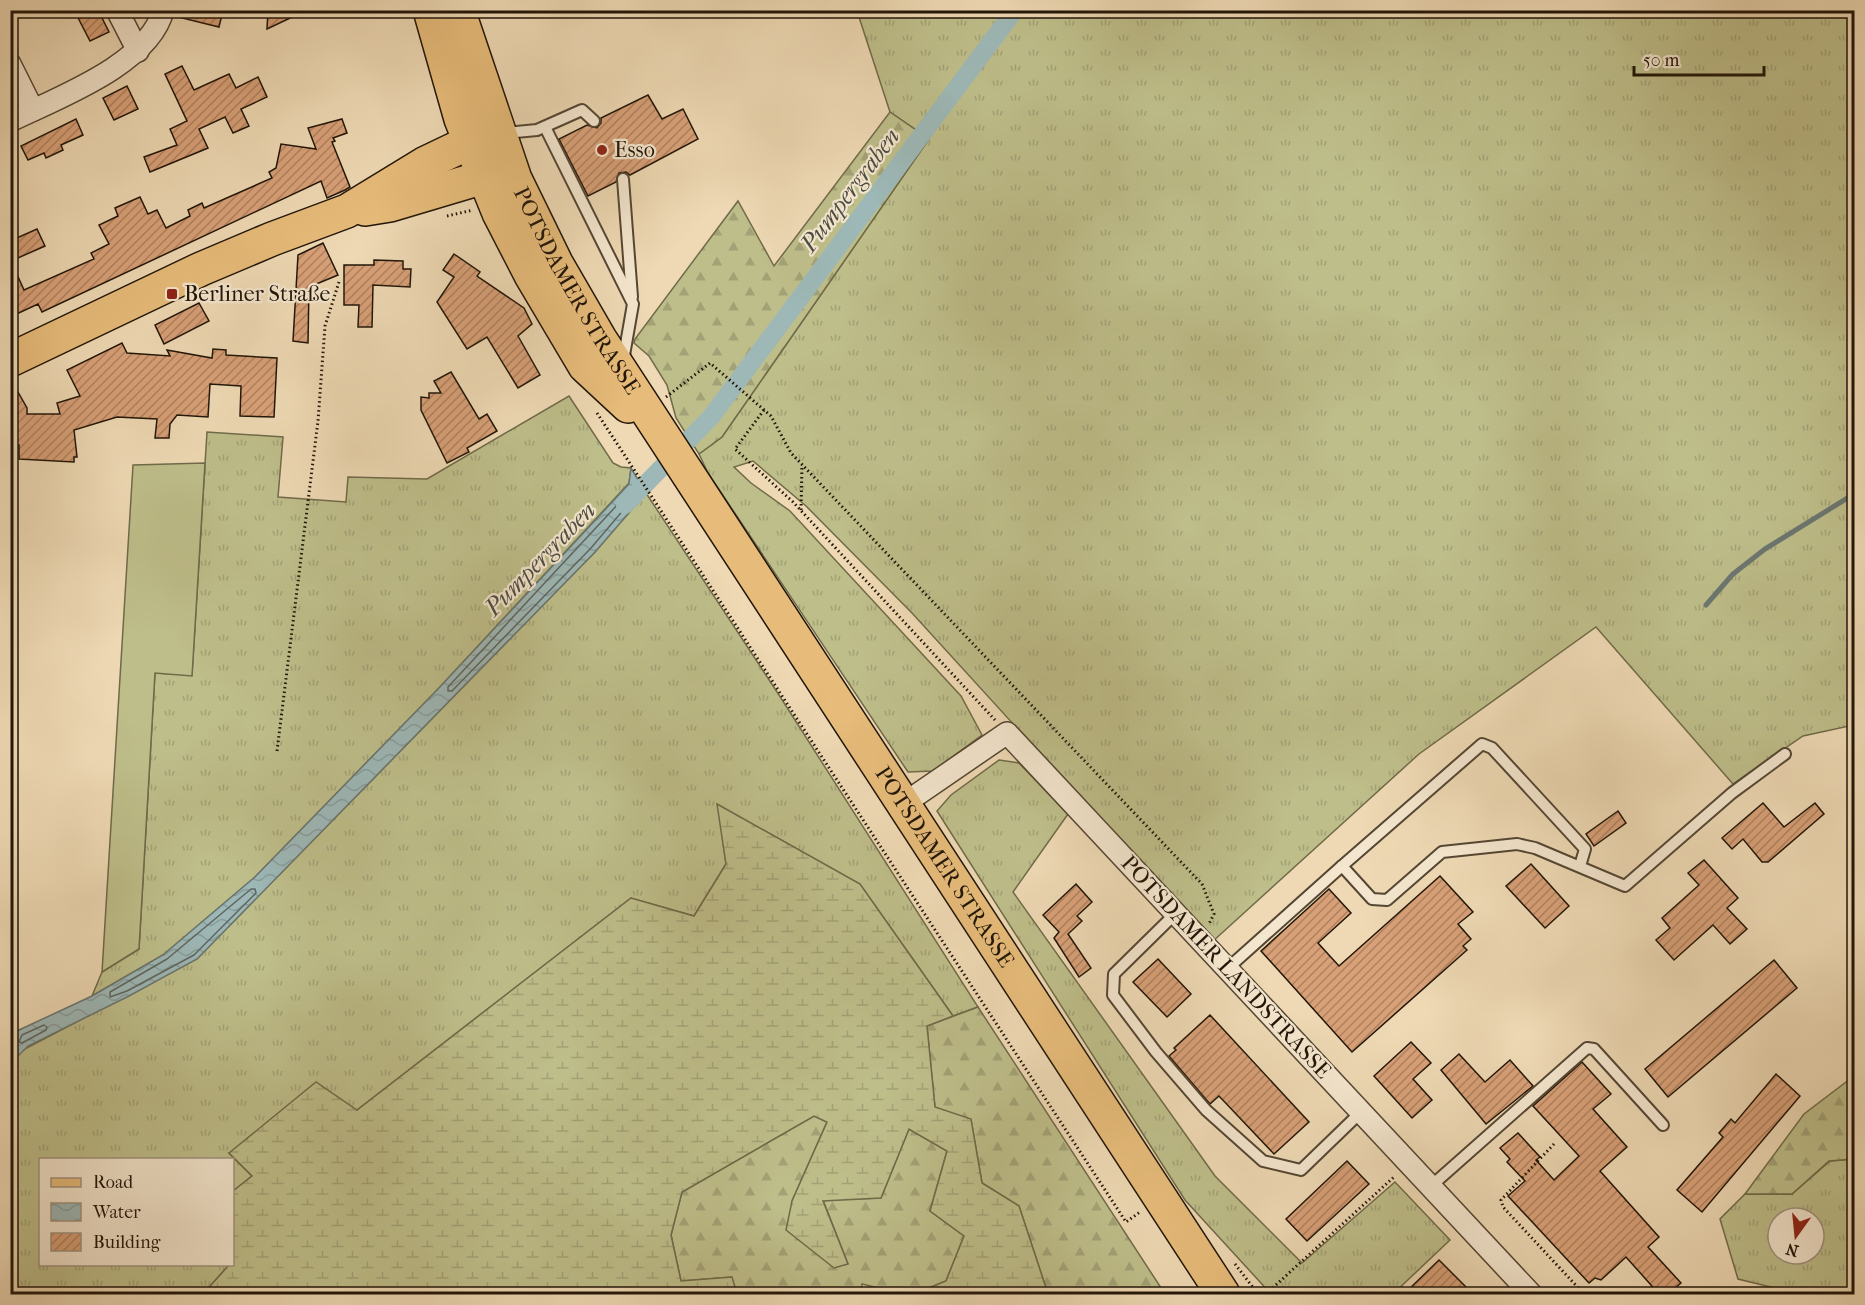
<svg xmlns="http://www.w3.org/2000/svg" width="1865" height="1305" font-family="'IM FELL French Canon',serif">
  <defs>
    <pattern id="grass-tufts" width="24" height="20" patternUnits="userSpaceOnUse" patternTransform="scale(1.5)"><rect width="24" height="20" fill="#bebe8a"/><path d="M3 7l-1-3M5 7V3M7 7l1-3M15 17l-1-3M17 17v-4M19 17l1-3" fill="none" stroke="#a3a276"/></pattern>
    <pattern id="forest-firs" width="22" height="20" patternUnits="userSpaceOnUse" patternTransform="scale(1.5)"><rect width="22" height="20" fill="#bebe8a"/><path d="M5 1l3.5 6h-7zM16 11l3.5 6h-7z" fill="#a3a276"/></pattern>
    <pattern id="wetland-marsh" width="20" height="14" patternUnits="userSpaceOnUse" patternTransform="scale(1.5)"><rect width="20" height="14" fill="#bebe8a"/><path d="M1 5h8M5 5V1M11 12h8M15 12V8" fill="none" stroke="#a3a276"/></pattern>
    <pattern id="water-waves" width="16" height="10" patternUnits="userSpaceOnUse" patternTransform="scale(1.5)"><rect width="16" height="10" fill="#9db8b7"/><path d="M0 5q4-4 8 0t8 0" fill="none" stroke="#879d9c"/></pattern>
    <pattern id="building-hatch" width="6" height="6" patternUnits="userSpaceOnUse" patternTransform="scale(1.5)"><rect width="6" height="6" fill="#d8a077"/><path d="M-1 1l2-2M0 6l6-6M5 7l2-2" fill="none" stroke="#af8160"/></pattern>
  </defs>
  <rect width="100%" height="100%" fill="#eed9b4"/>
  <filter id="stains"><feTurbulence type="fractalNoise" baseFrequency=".00333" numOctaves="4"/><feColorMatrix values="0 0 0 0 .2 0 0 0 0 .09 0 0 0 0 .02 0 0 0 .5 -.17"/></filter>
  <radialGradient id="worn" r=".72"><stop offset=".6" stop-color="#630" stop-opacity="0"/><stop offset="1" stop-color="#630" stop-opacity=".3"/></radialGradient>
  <!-- grass -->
  <g fill="url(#grass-tufts)" stroke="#706a49" stroke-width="1.5" fill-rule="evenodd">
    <polygon points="857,11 1854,11 1854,725 1803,736 1733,784 1596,627 1419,754 1212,942 912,613 806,506 753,461 734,467 751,483 790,511 961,696 982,735 933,771 908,772 708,473 699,454 722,437 929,139 890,112"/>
    <polygon points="569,396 613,463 621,467 631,468 629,483 439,688 255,877 163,955 92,996 102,972 139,949 155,673 192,675 207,432 283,437 278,497 346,502 348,477 427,479"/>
    <polygon points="646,493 779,695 978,1007 953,1016 860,884 718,805 726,864 694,916 631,898 357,1110 229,1153 252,1176 233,1191 232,1160 40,1160 40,1264 229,1265 203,1294 11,1294 10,1063 19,1052 197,959 595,552"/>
    <polygon points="999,760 1019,763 1068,814 1013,892 1215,1176 1302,1263 1395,1182 1450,1240 1393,1294 1271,1294 1185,1200 937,811 951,795"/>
    <path d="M1854 1159V1294H1800L1738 1279 1720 1219 1745 1194H1792L1830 1161ZM1778 1218H1814V1254H1778Z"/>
  </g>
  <!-- forest -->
  <g fill="url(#forest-firs)" stroke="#706a49" stroke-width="1.5">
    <polygon points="890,112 929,139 722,437 699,454 676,418 667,385 649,356 634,343 635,339 738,201 774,266"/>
    <polygon points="978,1007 1165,1294 1048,1294 1019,1206 982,1183 971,1120 935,1108 927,1026"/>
    <polygon points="1854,1076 1854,1159 1829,1161 1792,1194 1745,1194 1804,1114"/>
    <polygon points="814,1116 827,1122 792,1201 848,1264 823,1200 881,1198 909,1129 947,1151 930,1211 964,1236 946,1281 914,1294 902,1294 862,1284 861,1294 737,1294 731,1277 681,1281 671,1235 682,1192"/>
  </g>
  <!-- wetland -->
  <polygon fill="url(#wetland-marsh)" stroke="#706a49" stroke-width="1.5" points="717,804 860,884 953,1016 927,1026 935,1107 971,1119 982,1183 1019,1206 1048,1294 914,1294 946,1281 964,1236 930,1211 947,1151 909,1129 881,1198 823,1201 848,1264 834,1268 786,1230 792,1201 827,1122 814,1116 682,1192 671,1235 681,1281 732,1277 737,1294 203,1294 229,1265 232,1264 233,1191 252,1176 229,1153 316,1082 357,1110 631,898 694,916 726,864"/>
  <!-- garden -->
  <polygon fill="#bebe8a" stroke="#706a49" stroke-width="1.5" points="205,463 192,676 155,673 139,949 102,972 133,465"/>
  <!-- water -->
  <polygon fill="url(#water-waves)" stroke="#6b7771" stroke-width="1.5" points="631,468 646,493 595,552 197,959 129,996 28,1046 11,1063 11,1037 19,1030 92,996 163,955 255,877 439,688 629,484"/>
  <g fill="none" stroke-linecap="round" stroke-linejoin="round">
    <!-- shore -->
    <g stroke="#5f6660" stroke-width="1.5">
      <polygon points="632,489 636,489 637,494 591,548 452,691 448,691 448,687"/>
      <polygon points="251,889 255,889 256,893 194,955 127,991 110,997 110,992 167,959"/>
      <polygon points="44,1025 47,1027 46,1030 22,1043 19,1042 22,1035"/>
    </g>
    <!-- stream -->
    <polyline stroke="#6b7771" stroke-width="5" points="1706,605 1733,574 1765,549 1854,494"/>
    <!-- canal -->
    <polyline stroke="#9db8b7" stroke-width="18" points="625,505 711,417 1015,10"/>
  </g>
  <!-- building -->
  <g fill="url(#building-hatch)" stroke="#211508" stroke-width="1.5">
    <polygon points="74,10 98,10 109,32 90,41"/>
    <polygon points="175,10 223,10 219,27 174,16"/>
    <polygon points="268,10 307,10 267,29"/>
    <polygon points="182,66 194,90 229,74 236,88 258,77 267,97 241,109 249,126 233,133 225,117 199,129 208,148 150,172 144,157 177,145 170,129 187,121 165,74"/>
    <polygon points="127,86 138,109 114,120 103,98"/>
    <polygon points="648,95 662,119 683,109 698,139 630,175 626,172 619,173 616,182 588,196 559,139 587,125 597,128 601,123 601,118"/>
    <polygon points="76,119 83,135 61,145 63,150 46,158 44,153 28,160 21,146"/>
    <polygon points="342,119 347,133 333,138 335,141 332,142 350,187 345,190 327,198 321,181 42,312 38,304 10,317 10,241 37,229 45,246 11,261 24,290 94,259 91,253 109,244 99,225 118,216 115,208 140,197 148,214 157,210 166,228 190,216 188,210 202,203 204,208 272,178 269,172 276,168 281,144 316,149 308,128"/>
    <polygon points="323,243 338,275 309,287 308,343 293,341 298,255"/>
    <polygon points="454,254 480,272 477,276 524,308 532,324 518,336 540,375 518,388 487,337 467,349 437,302 454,277 443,270"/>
    <polygon points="374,260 403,261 403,269 411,269 410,287 373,285 372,327 358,327 359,305 344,305 344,265 374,265"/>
    <polygon points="199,303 209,321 164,344 155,325"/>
    <polygon points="122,343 127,353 170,356 167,350 212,358 213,349 226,350 226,355 277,358 274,417 240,416 241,386 210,384 208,417 177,415 170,424 169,438 155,438 157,419 117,417 74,430 77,457 74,457 74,462 19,459 19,445 10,446 10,378 27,408 27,414 60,414 57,403 80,396 67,370"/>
    <polygon points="451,372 479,419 487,414 497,431 467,448 469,452 447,463 421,410 421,397 429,398 429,393 441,393 434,381"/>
    <polygon points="1763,803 1784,827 1815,803 1824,814 1768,862 1762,862 1743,839 1732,849 1722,838"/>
    <polygon points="1618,811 1626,823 1594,846 1586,834"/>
    <polygon points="1704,860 1738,898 1727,908 1747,929 1730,944 1713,925 1674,960 1656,940 1670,928 1662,918 1699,885 1688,873"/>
    <polygon points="1531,864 1569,906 1545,928 1506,886"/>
    <polygon points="1440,876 1473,912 1458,924 1471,939 1463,946 1467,950 1352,1052 1261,951 1329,889 1351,913 1318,943 1339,966"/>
    <polygon points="1076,884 1092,902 1077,916 1082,921 1068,934 1091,968 1079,977 1054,938 1059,932 1043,915"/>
    <polygon points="1158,959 1191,994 1167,1017 1133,982"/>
    <polygon points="1774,960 1797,988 1668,1097 1645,1069"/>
    <polygon points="1210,1015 1309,1122 1274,1154 1219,1096 1210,1104 1169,1056 1176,1050 1174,1048"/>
    <polygon points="1411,1042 1431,1063 1413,1079 1432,1100 1412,1118 1374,1076"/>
    <polygon points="1459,1054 1485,1082 1510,1060 1533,1086 1486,1124 1441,1070"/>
    <polygon points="1582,1062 1611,1094 1593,1109 1627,1147 1600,1171 1659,1237 1648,1247 1681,1283 1668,1294 1659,1294 1626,1257 1601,1280 1595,1278 1589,1283 1508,1196 1525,1181 1507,1162 1510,1159 1500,1148 1518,1133 1540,1157 1536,1160 1554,1180 1579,1156 1533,1106"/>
    <polygon points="1776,1074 1800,1096 1702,1212 1677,1190 1723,1137 1719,1133 1731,1119 1735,1123"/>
    <polygon points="1347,1161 1369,1184 1307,1241 1286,1219"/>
    <polygon points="1439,1260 1473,1294 1404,1294"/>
  </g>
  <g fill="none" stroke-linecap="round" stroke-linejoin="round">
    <defs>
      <g id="lane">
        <polyline points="545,127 633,304 623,361"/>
        <polyline points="505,133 537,130 582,110 594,121"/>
        <polyline points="623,179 632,297"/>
        <polyline points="1342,866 1482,744 1492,748 1585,849 1580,866"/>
        <polyline points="1176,913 1114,974 1113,995 1156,1052 1206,1110 1263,1161 1301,1170 1361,1112"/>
        <polyline points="1228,968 1342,866 1372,899 1387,900 1442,852 1517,844 1535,848 1625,886 1732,793 1785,754"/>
        <polyline points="1430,1187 1587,1048 1594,1049 1663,1125"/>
      </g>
      <g id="street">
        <polyline points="117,10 138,51"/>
        <polyline points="10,64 33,110"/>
        <path d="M10 121C57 98 150 64 163 10"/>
        <polyline points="902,805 1007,733 1531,1294"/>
      </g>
      <g id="primary">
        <polyline points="430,10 461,119 499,213 531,275 585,366 628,406"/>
        <path id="s1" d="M458 10 515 179 556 263 600 339 1223 1294"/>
        <polyline points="365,209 390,205 484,177 497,163"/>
        <polyline points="10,360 201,269 272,239 347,211 424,164 470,142 498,134"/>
      </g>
    </defs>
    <!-- lane casing -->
    <use href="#lane" stroke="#544633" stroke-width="14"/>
    <!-- street casing -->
    <use href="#street" stroke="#544633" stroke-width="24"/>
    <!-- primary casing -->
    <use href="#primary" stroke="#211508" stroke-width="36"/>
    <!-- path -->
    <g stroke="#211508" stroke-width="3" stroke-dasharray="1.5 3" stroke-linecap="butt">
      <polyline points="447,216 473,210"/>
      <polyline points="666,397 710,363 771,416 791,453 1202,884 1214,914 1209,924"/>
      <polyline points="764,410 735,449 793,502 995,720"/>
      <polyline points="597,413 1126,1222 1140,1212"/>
      <polyline points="801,510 802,465"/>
      <polyline points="277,751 318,421 325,326 339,282"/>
      <polyline points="1554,1144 1501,1200 1503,1207 1584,1294"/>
      <polyline points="1235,1264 1258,1294"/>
      <polyline points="1266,1294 1395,1176"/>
    </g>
    <!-- lane -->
    <use href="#lane" stroke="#f4e6ce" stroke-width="10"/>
    <!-- street -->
    <use href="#street" stroke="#f4e6ce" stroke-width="21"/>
    <!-- primary -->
    <use href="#primary" stroke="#e7bc7a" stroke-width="33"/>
  </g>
  <!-- markers -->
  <g fill="#8f2418" stroke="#f4e6ce" stroke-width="2">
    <circle cx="602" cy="150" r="6"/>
    <rect x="166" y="288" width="12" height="12" rx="3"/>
  </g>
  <g text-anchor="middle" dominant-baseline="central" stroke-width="4.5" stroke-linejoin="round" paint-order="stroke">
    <!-- poi labels -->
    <g font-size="22" fill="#211508" stroke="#f4e6ce" text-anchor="start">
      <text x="614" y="150">Esso</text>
      <text x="184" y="294">Berliner Straße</text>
    </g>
    <!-- street labels -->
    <g font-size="22" fill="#211508" stroke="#f4e6ce">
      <text stroke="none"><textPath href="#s1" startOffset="306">POTSDAMER STRASSE</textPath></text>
      <text stroke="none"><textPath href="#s1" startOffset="990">POTSDAMER STRASSE</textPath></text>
      <text transform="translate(1226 967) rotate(47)">POTSDAMER LANDSTRASSE</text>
    </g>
    <!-- water labels -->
    <g font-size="24" font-style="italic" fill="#4c4e45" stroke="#f4e6ce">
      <text transform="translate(850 190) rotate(-53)">Pumpergraben</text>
      <text transform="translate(540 559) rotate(-46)">Pumpergraben</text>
    </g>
  </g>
  <!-- margin -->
  <rect width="1865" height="1305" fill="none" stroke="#eed9b4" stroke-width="36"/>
  <rect x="12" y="12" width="1841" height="1281" fill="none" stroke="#211508" stroke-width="3"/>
  <rect x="18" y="18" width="1829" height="1269" fill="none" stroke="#211508" stroke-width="1.5"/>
  <!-- legend -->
  <rect x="39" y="1158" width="195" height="108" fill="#f4e6ce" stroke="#a0927f" stroke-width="1.5"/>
  <rect x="51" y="1178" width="30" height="9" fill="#e7bc7a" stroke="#a0927f" stroke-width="1.5"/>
  <text x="93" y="1188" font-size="18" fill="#211508">Road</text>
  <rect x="51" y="1203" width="30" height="18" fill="url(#water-waves)" stroke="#a0927f" stroke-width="1.5"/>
  <text x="93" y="1218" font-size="18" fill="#211508">Water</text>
  <rect x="51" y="1233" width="30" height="18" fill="url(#building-hatch)" stroke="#a0927f" stroke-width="1.5"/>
  <text x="93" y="1248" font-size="18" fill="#211508">Building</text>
  <!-- north arrow -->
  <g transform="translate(1796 1236) rotate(195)"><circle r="28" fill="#f4e6ce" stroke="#a0927f" stroke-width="1.5"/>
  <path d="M0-4.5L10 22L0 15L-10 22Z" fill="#8f2418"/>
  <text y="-9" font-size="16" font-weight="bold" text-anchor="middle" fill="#211508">N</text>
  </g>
  <!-- scale -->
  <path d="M1634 66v9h130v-9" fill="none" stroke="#211508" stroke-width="3"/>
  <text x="1643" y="66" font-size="18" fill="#211508" stroke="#f4e6ce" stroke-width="4.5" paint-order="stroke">50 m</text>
  <rect width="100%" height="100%" filter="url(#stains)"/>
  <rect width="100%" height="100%" fill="url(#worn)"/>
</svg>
